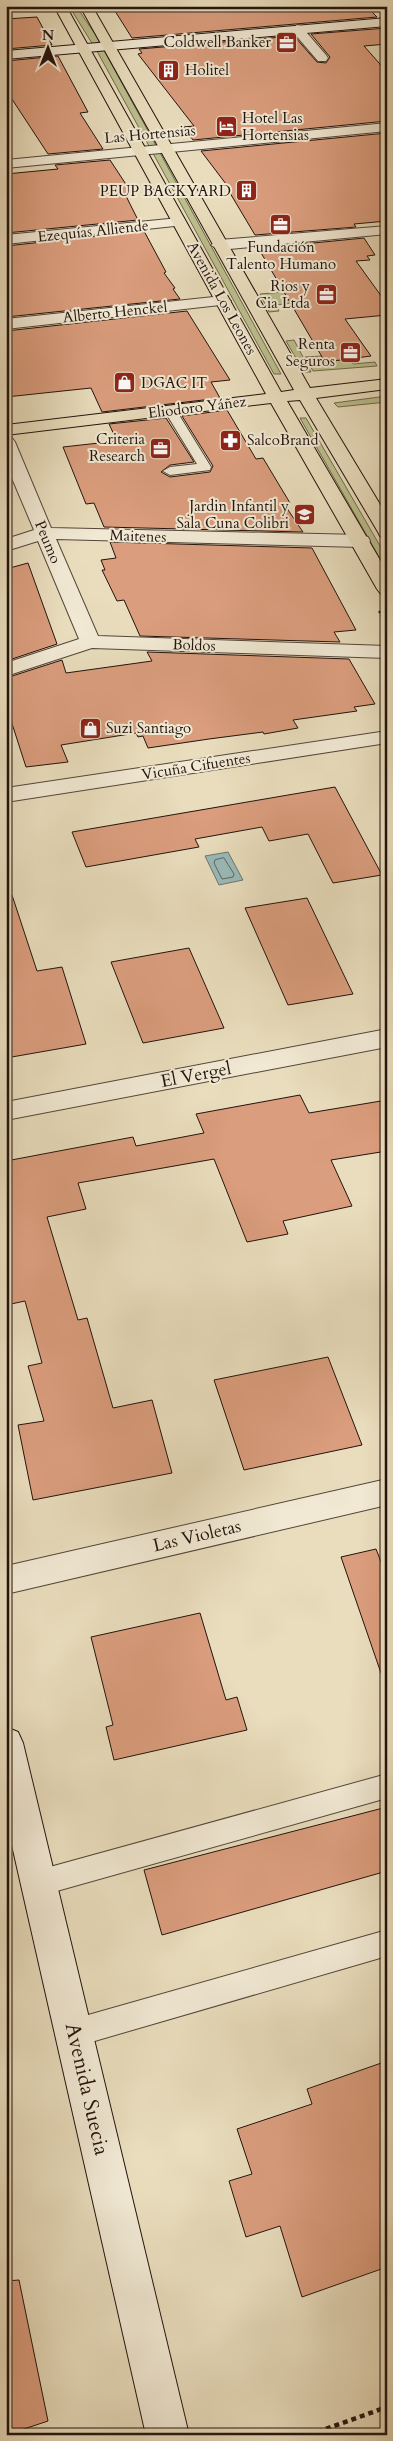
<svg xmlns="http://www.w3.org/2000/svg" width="393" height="2441" font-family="Cardo,serif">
  <rect width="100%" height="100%" fill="#e9ddbd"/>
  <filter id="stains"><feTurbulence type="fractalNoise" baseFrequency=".004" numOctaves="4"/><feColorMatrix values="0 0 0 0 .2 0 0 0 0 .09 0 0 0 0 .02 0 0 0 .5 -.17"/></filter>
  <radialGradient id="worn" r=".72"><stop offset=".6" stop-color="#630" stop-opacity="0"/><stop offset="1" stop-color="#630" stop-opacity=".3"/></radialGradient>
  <!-- green -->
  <g fill="#bcbf8d" stroke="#6f694d">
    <polygon points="69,6 76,6 95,34 281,374 274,374 98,53"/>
    <polygon points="284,292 291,303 276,305 273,301 279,311 269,312 260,294"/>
    <polygon points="294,340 311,372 304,372 286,341"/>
    <polygon points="322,356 325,361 349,359 353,364 375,362 377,366 313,371 305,357"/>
    <polygon points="387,396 387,402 338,407 334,403"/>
    <polygon points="300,418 306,418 387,558 387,571"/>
  </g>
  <!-- water -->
  <polygon fill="#9abab9" stroke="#6a7774" points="228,852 243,880 219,885 205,856"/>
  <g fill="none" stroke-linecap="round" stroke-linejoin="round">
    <!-- shore -->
    <polygon stroke="#5e6663" stroke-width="1" points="224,858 234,874 233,877 222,879 214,863 215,860"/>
  </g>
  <!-- building -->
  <g fill="#da9d7d" stroke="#22130d">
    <polygon points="160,6 366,6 377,17 132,38 115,11 161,8"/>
    <polygon points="37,17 52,45 6,49 6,19"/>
    <polygon points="387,28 387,44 364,46 387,72 387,121 193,140 183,127 194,126 138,54 142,53 139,49 294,36 317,62 326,63 330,57 311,34"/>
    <polygon points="58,56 88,112 80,113 103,149 48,154 6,90 6,61"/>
    <polygon points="387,133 387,221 354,224 356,227 255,235 227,188 229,188 201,151"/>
    <polygon points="110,160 133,195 126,196 138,220 6,233 6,174 58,169 55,165"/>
    <polygon points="144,231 166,272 164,273 175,288 173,289 180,299 6,317 6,246"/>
    <polygon points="364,238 375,255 367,256 370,260 356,261 387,304 387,315 345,319 371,356 325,362 260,251 265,251 263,248"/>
    <polygon points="187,311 230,380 211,382 220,398 102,412 91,388 6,397 6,331"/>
    <polygon points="227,410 256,459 263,458 290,503 284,504 303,532 104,527 94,503 86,504 63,447 117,441 109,424 166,418 194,462 170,465 161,472 170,477 210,472 213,466 182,416"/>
    <polygon points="110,542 312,548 356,630 334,632 340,642 140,636 124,600 117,601 102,570 105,570 101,560 116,558"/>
    <polygon points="28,563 57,644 6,661 6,569"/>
    <polygon points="147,652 349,659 375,704 354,707 357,711 293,720 298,728 264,734 263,732 209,739 148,748 143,736 138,737 136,733 61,745 68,762 26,767 6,705 6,678 62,660 66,673 152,661"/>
    <polygon points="335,787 382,875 333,883 308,834 269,841 262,827 195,839 199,847 86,867 72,832"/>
    <polygon points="12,895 37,971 62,967 86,1044 6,1058 6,896"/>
    <polygon points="307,898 353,994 288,1005 245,908"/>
    <polygon points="189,948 224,1028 143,1043 111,962"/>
    <polygon points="300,1095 309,1113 387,1100 387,1151 331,1160 352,1206 283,1221 288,1234 247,1242 214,1159 78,1183 86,1209 47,1217 78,1320 87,1318 113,1408 152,1400 172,1473 33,1500 18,1425 44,1421 28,1366 42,1363 25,1301 11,1304 6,1285 6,1161 133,1137 136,1146 204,1133 196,1114"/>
    <polygon points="328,1357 362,1445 244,1470 214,1380"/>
    <polygon points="376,1549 387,1577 387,1676 382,1676 341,1557"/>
    <polygon points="200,1613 226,1700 237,1697 247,1730 114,1760 106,1727 113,1725 91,1637"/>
    <polygon points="387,1807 387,1871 162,1935 144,1870"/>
    <polygon points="387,2061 387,2267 302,2297 280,2226 246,2237 229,2181 252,2174 237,2129 312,2104 307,2089"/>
    <polygon points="19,2280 48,2421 6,2435 6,2281"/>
  </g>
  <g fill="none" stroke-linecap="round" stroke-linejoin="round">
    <defs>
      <g id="lane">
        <polygon points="170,406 176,410 211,467 210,470 170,475 163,471 170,467 197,464 164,410"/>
        <polygon points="387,1774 387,1798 39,1896 30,1892 26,1883 30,1874 39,1870"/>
        <polygon points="387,1930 387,1956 74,2047 64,2043 60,2033 64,2023 74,2019"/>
      </g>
      <g id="street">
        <polygon points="297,25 301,26 326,55 328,58 326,61 318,61 293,32 291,29"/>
        <polygon points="387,123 387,131 6,168 6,160"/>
        <polygon points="179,218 186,222 184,225 6,244 6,235"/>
        <polygon points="387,226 387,234 219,250 211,245 219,240"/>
        <polygon points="223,296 231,301 229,304 6,329 6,319"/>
        <polygon points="6,437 12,438 15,442 51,528 361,535 368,537 370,541 368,545 361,547 56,539 98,636 387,646 387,658 92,648 6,676 6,663 79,639 38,541 6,551 6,539 34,530 6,464"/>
        <polygon points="387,731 387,743 6,802 6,788"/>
        <polygon points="387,1029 387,1047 6,1120 6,1102"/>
        <polygon points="387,1479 387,1505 6,1594 6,1566"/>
      </g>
      <g id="secondary">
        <polygon points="387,18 387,26 6,59 6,51"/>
        <polygon points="6,1727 18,1732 23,1743 189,2435 146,2435 6,1819"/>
      </g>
      <polygon id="primary" points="54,6 66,6 281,392 294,390 80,6 92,6 310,388 387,379 387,389 316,398 387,516 387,538 380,536 378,532 300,400 287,401 387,572 387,595 380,593 377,589 271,403 6,435 6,425 266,394"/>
    </defs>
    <!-- lane casing -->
    <use href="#lane" stroke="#544639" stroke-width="2"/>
    <!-- street casing -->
    <use href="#street" stroke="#544639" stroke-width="2"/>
    <!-- secondary casing -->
    <use href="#secondary" stroke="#22130d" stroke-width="2"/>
    <!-- primary casing -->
    <use href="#primary" stroke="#22130d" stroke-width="2"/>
    <!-- path-far1 -->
    <polyline stroke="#22130d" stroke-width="2" stroke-dasharray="2.5 2" stroke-linecap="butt" points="379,611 387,626"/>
    <!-- path -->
    <polyline stroke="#22130d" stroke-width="4.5" stroke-dasharray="5 4" stroke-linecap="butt" points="309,2435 387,2407"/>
    <!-- lane -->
    <use href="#lane" fill="#f1e9d4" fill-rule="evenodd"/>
    <!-- street -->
    <use href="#street" fill="#f1e9d4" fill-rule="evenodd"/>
    <!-- secondary -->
    <use href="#secondary" fill="#f1e9d4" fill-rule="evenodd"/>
    <!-- primary -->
    <use href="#primary" fill="#e9ddbd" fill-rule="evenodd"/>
  </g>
  <!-- icons -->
  <defs>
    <symbol id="office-square" viewBox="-11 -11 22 22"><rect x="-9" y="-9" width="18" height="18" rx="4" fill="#8f2418" stroke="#f1e9d4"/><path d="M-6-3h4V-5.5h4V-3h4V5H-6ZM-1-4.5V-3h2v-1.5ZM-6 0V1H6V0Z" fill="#fff"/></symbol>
    <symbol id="building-square" viewBox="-11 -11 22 22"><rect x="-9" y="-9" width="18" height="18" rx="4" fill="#8f2418" stroke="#f1e9d4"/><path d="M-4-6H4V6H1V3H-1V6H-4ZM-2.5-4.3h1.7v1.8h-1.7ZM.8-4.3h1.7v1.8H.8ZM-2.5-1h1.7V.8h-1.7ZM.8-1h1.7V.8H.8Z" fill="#fff"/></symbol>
    <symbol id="hotel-square" viewBox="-11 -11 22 22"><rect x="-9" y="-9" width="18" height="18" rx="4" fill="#8f2418" stroke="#f1e9d4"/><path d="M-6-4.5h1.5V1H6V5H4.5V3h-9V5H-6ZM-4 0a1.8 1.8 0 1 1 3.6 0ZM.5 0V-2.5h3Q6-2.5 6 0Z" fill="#fff"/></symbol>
    <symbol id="shop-square" viewBox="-11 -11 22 22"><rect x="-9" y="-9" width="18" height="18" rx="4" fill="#8f2418" stroke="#f1e9d4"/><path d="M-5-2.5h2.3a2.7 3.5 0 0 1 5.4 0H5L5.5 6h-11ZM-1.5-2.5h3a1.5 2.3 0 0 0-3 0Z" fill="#fff"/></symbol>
    <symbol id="pharmacy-square" viewBox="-11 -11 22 22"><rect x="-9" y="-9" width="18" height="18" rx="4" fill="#8f2418" stroke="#f1e9d4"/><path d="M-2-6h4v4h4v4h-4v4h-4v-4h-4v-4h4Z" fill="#fff"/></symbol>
    <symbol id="school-square" viewBox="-11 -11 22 22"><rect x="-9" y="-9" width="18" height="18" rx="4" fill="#8f2418" stroke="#f1e9d4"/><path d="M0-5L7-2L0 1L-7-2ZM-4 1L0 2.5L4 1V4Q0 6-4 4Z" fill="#fff"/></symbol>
  </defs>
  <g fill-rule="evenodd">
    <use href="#office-square" x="274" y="30" width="25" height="25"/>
    <use href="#building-square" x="156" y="58" width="25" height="25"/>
    <use href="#hotel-square" x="214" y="114" width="25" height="25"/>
    <use href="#building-square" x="234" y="178" width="25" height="25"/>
    <use href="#office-square" x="268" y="212" width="25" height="25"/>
    <use href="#office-square" x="314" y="282" width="25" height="25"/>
    <use href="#office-square" x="338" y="340" width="25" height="25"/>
    <use href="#shop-square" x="112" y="370" width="25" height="25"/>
    <use href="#pharmacy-square" x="218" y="428" width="25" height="25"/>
    <use href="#office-square" x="148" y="436" width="25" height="25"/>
    <use href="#school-square" x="292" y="502" width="25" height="25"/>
    <use href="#shop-square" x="78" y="716" width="25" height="25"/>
  </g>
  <g text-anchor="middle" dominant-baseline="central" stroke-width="4" stroke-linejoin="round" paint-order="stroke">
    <!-- far-poi labels -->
    <g font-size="15" fill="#22130d" stroke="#f1e9d4" text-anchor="end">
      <text x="271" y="42">Coldwell Banker</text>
      <text x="185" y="70" text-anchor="start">Holitel</text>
      <text x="242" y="118" text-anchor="start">Hotel Las<tspan x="242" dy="17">Hortensias</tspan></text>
      <text x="231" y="191">PEUP BACKYARD</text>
      <text x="281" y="247" text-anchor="middle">Fundación<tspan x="281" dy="17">Talento Humano</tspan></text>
      <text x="310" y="286">Rios y<tspan x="310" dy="17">Cia Ltda</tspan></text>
      <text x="335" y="344">Renta<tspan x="335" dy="17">Seguros</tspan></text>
      <text x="141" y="383" text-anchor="start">DGAC IT</text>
      <text x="145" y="439">Criteria<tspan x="145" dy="17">Research</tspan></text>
      <text x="247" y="440" text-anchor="start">SalcoBrand</text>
      <text x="289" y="506">Jardin Infantil y<tspan x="289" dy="17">Sala Cuna Colibri</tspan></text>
      <text x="106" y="728" text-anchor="start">Suzi Santiago</text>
    </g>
    <!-- far-street labels -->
    <g font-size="15" fill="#22130d" stroke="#f1e9d4">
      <text transform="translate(150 134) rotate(-5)">Las Hortensias</text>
      <text transform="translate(93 231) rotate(-6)">Ezequías Alliende</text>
      <text transform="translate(222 298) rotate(61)">Avenida Los Leones</text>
      <text transform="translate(115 312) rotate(-6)">Alberto Henckel</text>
      <text transform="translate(197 407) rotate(-7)">Eliodoro Yáñez</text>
      <text transform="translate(138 536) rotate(2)">Maitenes</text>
      <text transform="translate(48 542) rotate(67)">Peumo</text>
      <text transform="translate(194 645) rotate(2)">Boldos</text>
      <text transform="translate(196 766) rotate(-9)">Vicuña Cifuentes</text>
    </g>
    <!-- street labels -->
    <g font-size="18" fill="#22130d" stroke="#f1e9d4">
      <text transform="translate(196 1075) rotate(-11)">El Vergel</text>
      <text transform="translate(197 1536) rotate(-13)">Las Violetas</text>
    </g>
    <!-- near-street labels -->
    <g font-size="21" fill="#22130d" stroke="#f1e9d4">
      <text transform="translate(87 2089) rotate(77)">Avenida Suecia</text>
    </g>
  </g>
  <!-- margin -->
  <rect width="393" height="2441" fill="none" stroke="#e9ddbd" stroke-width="25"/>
  <rect x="8" y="8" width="378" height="2426" fill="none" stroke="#22130d" stroke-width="2.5"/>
  <rect x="12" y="12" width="368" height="2416" fill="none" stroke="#22130d"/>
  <!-- north arrow -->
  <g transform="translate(48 48)" stroke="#f1e9d4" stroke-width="4" paint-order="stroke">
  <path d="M0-4L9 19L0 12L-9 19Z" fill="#22130d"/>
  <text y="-8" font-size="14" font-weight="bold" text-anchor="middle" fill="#22130d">N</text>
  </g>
  <rect width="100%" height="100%" filter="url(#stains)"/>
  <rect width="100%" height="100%" fill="url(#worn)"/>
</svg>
